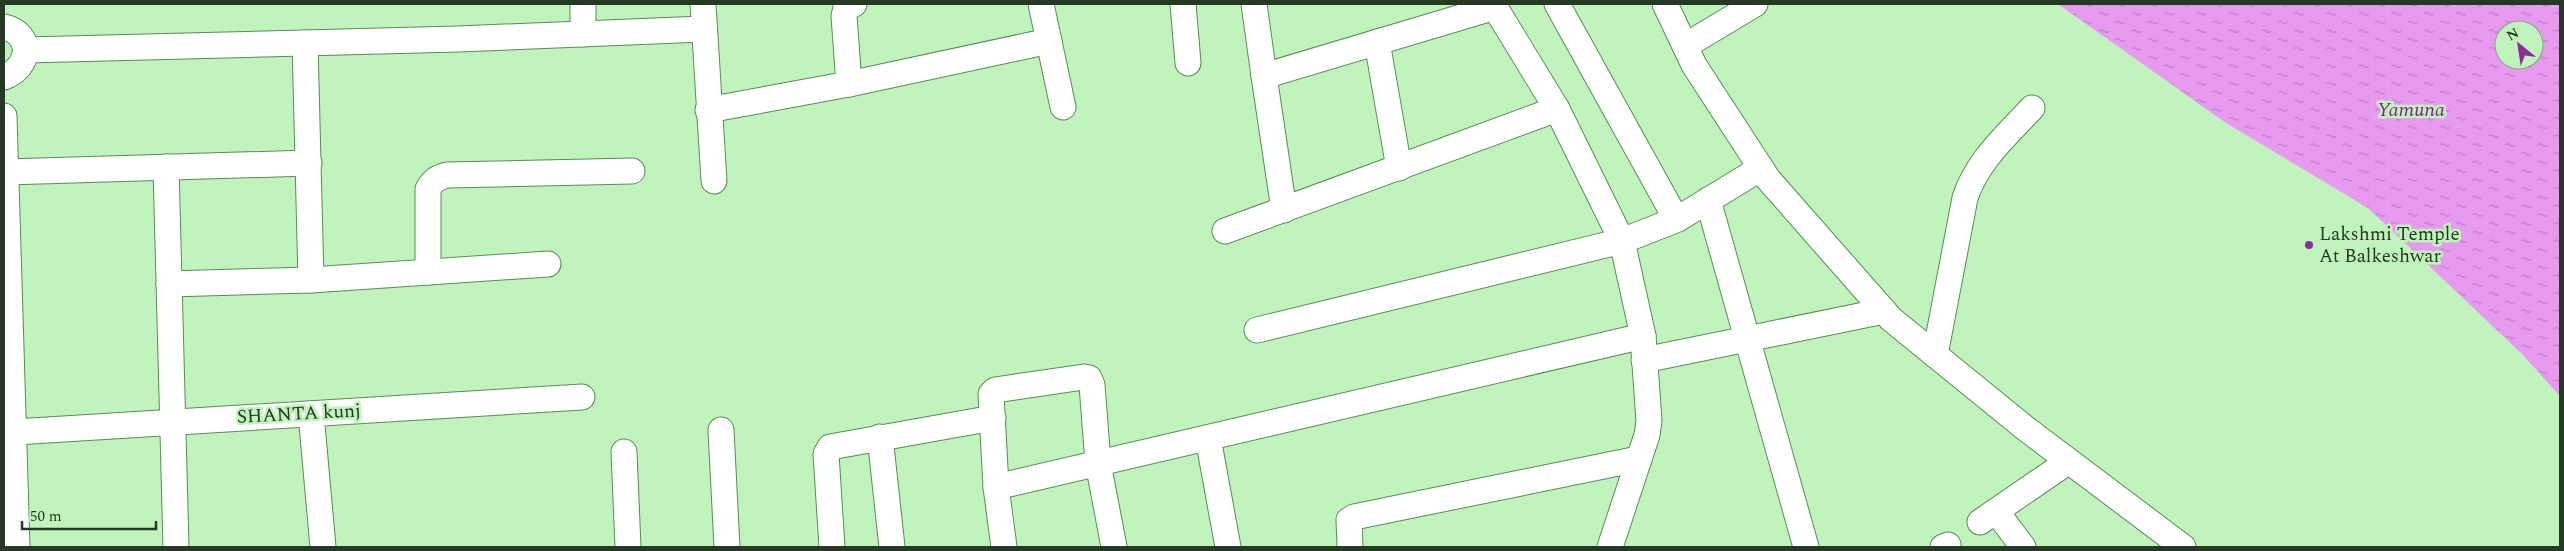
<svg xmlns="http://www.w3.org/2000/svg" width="2564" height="551" font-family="Spectral,serif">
  <defs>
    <pattern id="water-ripples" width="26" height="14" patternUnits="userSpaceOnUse" patternTransform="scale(1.25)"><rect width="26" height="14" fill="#e89af1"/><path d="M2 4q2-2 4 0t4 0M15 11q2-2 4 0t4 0" fill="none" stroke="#bc7fc3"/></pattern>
  </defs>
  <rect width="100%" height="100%" fill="#c1f4bd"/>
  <!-- water -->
  <path fill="url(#water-ripples)" fill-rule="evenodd" d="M2058 4H2560V396L2522 354 2368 208 2226 123ZM2504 30H2534V60H2504Z"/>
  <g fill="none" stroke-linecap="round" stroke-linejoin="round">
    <defs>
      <g id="minor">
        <polyline points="583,4 583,34"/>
        <polyline points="703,4 714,181"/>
        <polyline points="1041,4 1063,107"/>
        <polyline points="1183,4 1188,63"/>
        <polyline points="1254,4 1264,76"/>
        <polyline points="1493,4 1557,109 1622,241 1643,336 1649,421 1647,435 1610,547"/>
        <polyline points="1557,4 1675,217 1681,217 1761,168"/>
        <polyline points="1665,4 1694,65 1768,179 1891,319 2025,428 2183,547"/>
        <path d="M4 27C34 34 31 67 4 77"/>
        <polyline points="1377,42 1399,168"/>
        <polyline points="305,43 311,280"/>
        <polyline points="1685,46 1755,4"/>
        <polyline points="26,50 458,39 703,29"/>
        <polyline points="849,84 844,16 846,8 854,4"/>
        <polyline points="708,110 849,84 1049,41"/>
        <polyline points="4,116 17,547"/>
        <polyline points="166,167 176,547"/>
        <polyline points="6,172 309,163"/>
        <polyline points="1708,200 1806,547"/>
        <polyline points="1284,210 1264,76 1495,7"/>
        <polyline points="1225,231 1557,109"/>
        <path d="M428 272V189C433 180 437 178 447 175L632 171"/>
        <polyline points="169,284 311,280 548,264"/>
        <polyline points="1257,330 1622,241 1678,219"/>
        <path d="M1935 355 1965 198C1977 161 2006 136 2032 108"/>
        <polyline points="1644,360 1884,311"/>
        <polyline points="311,414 323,547"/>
        <polyline points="721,430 727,547"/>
        <polyline points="15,432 582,397"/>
        <polyline points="880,437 892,547"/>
        <polyline points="1208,438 1228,547"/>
        <polyline points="624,452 628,547"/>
        <polyline points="996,487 1643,336"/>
        <polyline points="1996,511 2023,547"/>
        <polyline points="1980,522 2069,461"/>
        <polyline points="832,547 826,454 830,447 993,418"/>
        <polyline points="1004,547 996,487 991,394 995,390 1084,377 1089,378 1092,385 1098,463 1114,547"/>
        <polyline points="1350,547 1349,520 1354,517 1638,459"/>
        <polyline points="1943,547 1948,545"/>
      </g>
    </defs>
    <!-- minor casing -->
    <use href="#minor" stroke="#5b8a58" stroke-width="27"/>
    <!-- minor -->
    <use href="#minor" stroke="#fff" stroke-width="25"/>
  </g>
  <!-- markers -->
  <circle fill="#8c2e98" stroke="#c1f4bd" stroke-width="2" cx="2309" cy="245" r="5"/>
  <g text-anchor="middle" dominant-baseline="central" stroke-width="5" stroke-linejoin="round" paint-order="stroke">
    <!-- poi labels -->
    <g font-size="19" fill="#253924" stroke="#c1f4bd" text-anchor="start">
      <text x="2319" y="234">Lakshmi Temple<tspan x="2319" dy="22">At Balkeshwar</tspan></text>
    </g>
    <!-- street labels -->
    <g font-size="19" fill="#253924" stroke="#c1f4bd">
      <text transform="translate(299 414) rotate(-3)">SHANTA kunj</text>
    </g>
    <!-- water labels -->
    <g font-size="20" font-style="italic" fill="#7f228a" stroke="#c1f4bd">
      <text x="2411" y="110">Yamuna</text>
    </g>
  </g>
  <!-- border -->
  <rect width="2564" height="551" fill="none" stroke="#253924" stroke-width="10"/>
  <!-- north arrow -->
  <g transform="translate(2519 45) rotate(330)"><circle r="24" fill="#c1f4bd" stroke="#83a980"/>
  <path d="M0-4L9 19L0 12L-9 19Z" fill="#8c2e98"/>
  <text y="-8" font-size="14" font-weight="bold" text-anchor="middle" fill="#253924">N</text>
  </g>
  <!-- scale -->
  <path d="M22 521v8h134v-8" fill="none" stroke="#253924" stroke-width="2.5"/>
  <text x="30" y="521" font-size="15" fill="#253924" stroke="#c1f4bd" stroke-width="4" paint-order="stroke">50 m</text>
</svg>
